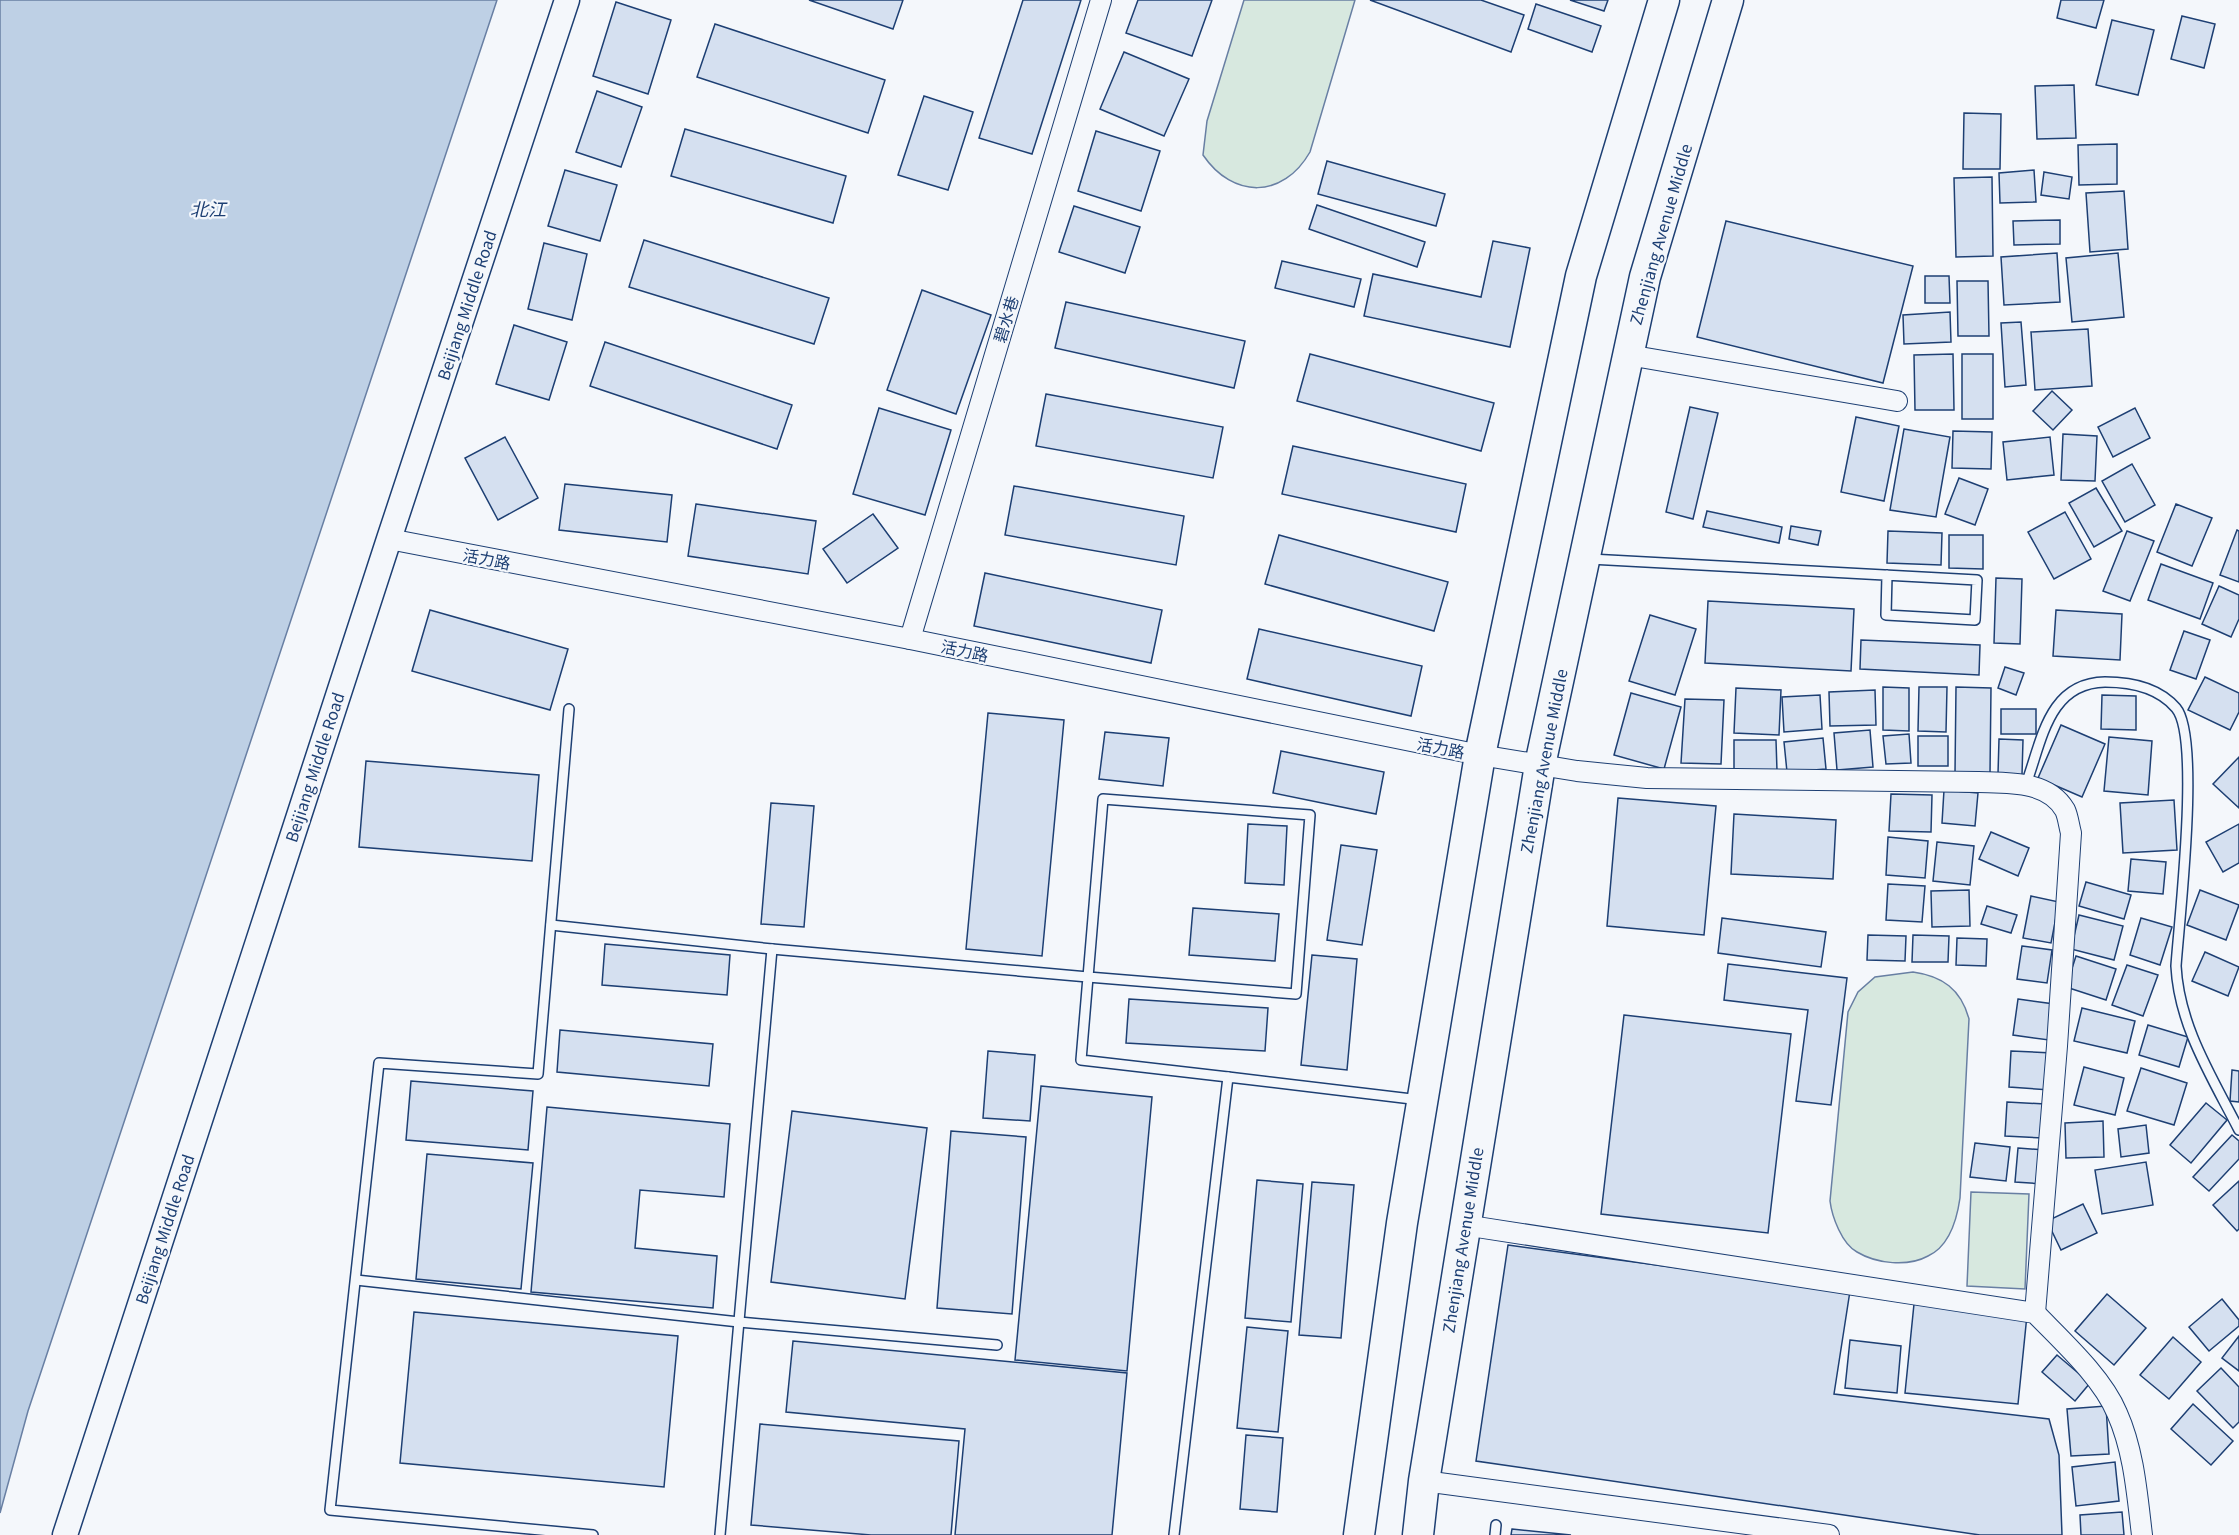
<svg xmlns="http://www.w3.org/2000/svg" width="2239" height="1535" font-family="Georgia,'Noto Sans SC',serif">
  <rect width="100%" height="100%" fill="#f4f7fb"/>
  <!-- green -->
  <g fill="#d7e8df" stroke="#687fa3" stroke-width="1.5">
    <path d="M1244 0H1355L1310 152C1283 199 1233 199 1203 155L1207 121Z"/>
    <path d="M1913 972C1942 976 1961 989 1969 1019L1960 1198C1957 1219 1950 1246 1928 1256 1908 1267 1877 1264 1857 1252 1842 1244 1832 1217 1830 1201L1848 1012 1858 992 1875 977Z"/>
    <polygon points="1971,1192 2029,1194 2025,1289 1967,1286"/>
  </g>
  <!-- water -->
  <polygon fill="#bed0e5" stroke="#687fa3" stroke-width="1.5" points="0,0 497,0 28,1411 0,1513"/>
  <!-- building -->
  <g fill="#d5e0f0" stroke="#1d3f73" stroke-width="1.5">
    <polygon points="809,0 903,0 893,29"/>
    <polygon points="1023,0 1081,0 1032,154 979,138"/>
    <polygon points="1138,0 1212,0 1192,56 1126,33"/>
    <polygon points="1370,0 1481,0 1524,15 1511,52"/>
    <polygon points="1570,0 1608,0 1604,11"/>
    <polygon points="2061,0 2104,0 2096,28 2057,18"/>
    <polygon points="616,2 671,20 648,94 593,76"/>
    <polygon points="1536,4 1601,26 1592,52 1528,29"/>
    <polygon points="2182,16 2215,24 2204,68 2171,59"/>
    <polygon points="2112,20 2154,30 2138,95 2096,85"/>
    <polygon points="715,24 885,80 868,133 697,77"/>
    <polygon points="1124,52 1189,79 1164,136 1100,109"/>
    <polygon points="2074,85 2076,138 2037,139 2035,86"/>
    <polygon points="597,91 642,107 621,167 576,152"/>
    <polygon points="924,96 973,112 948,190 898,175"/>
    <polygon points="1964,113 2001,114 2000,169 1963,169"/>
    <polygon points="685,129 846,176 833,223 671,176"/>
    <polygon points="1096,131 1160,151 1141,211 1078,191"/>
    <polygon points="2117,144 2117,184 2079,185 2078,145"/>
    <polygon points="1327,161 1445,194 1436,226 1318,194"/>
    <polygon points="565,170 617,185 600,241 548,226"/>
    <polygon points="2034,170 2036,202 2000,203 1999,173"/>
    <polygon points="2044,172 2072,177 2069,199 2041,195"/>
    <polygon points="1992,177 1993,256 1956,257 1954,178"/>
    <polygon points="2124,191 2128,249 2090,252 2086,193"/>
    <polygon points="1317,205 1425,242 1417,267 1309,229"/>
    <polygon points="1074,206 1140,227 1125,273 1059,252"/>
    <polygon points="2060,220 2060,244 2014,245 2013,221"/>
    <polygon points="1726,221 1913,266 1883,383 1697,337"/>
    <polygon points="644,240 829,298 814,344 629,287"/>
    <polygon points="1493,241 1530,248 1510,347 1364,316 1373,274 1481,297"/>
    <polygon points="544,243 587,254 572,320 528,309"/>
    <polygon points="2057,253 2060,302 2004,305 2001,257"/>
    <polygon points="2118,253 2124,317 2072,322 2066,258"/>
    <polygon points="1282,261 1361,279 1354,307 1275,288"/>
    <polygon points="1925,276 1949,276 1950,303 1925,303"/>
    <polygon points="1957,281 1988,281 1989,336 1958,336"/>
    <polygon points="922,290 991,315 956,414 887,390"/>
    <polygon points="1066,302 1245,341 1234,388 1055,348"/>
    <polygon points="1950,312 1951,342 1904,344 1903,315"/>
    <polygon points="2021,322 2026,385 2005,387 2001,323"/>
    <polygon points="514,325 567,342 549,400 496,384"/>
    <polygon points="2088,329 2092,386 2035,390 2031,332"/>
    <polygon points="605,342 792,405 777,449 590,386"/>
    <polygon points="1310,354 1494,403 1481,451 1297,401"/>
    <polygon points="1953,354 1954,410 1915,410 1914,355"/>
    <rect x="1962" y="354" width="31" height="65"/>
    <polygon points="2052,391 2072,410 2053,430 2033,411"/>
    <polygon points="1046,394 1223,427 1213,478 1036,446"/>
    <polygon points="1690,407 1718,413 1693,519 1666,512"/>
    <polygon points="879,408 951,430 925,515 853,494"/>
    <polygon points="2135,408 2150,438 2113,457 2098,427"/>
    <polygon points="1856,417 1899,426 1884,501 1841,492"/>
    <polygon points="1904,429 1950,437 1936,517 1890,510"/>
    <polygon points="1953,431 1992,432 1991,469 1952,468"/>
    <polygon points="2063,434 2097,436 2095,481 2061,480"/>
    <polygon points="505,437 538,498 498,520 465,458"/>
    <polygon points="2050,437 2054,475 2007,480 2003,442"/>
    <polygon points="1293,446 1466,484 1456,532 1282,494"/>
    <polygon points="2132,464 2155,505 2125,522 2102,481"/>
    <polygon points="1959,478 1988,489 1975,525 1945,514"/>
    <polygon points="565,484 672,495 667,542 559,530"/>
    <polygon points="1014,486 1184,516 1176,565 1005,535"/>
    <polygon points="2096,488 2122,531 2094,547 2069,503"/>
    <polygon points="696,504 816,521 808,574 688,556"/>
    <polygon points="2176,504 2212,518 2192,566 2157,552"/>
    <polygon points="1707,511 1782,527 1779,543 1703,527"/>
    <polygon points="2065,512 2091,559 2054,579 2028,532"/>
    <polygon points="873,514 898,548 847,583 823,549"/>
    <polygon points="1791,526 1821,531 1818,545 1789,539"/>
    <polygon points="2237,530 2239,531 2239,582 2220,575"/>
    <polygon points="1888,531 1942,533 1941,565 1887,563"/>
    <polygon points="2127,531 2154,541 2130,601 2103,591"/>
    <polygon points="1279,535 1448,582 1434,631 1265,584"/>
    <polygon points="1949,535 1983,535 1983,569 1949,568"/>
    <polygon points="2161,564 2213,583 2200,619 2148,600"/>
    <polygon points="985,573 1162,610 1151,663 974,626"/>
    <polygon points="1996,578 2022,579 2020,644 1994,643"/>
    <polygon points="2219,586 2239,595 2239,619 2231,637 2202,624"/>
    <polygon points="1708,601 1854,609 1851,671 1705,663"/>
    <polygon points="430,610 568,649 550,710 412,671"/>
    <polygon points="2056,610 2122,614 2120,660 2053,656"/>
    <polygon points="1650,615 1696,629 1675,695 1629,681"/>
    <polygon points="1259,629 1422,666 1411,716 1247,679"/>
    <polygon points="2184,631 2210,640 2196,679 2170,670"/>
    <polygon points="1861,640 1980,645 1979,675 1860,669"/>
    <polygon points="2005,667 2024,673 2016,695 1998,688"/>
    <polygon points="2205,677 2239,693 2239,712 2230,730 2188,710"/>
    <polygon points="1883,687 1909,688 1909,731 1883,730"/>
    <polygon points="1919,687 1947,687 1946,732 1918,731"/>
    <polygon points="1956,687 1991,688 1990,774 1955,773"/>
    <polygon points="1736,688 1781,690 1779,735 1734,733"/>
    <polygon points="1875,690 1876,725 1830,726 1829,692"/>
    <polygon points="1631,693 1681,707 1664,769 1614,755"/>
    <polygon points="1820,695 1822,729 1784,732 1782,697"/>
    <polygon points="2102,695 2136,696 2136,730 2101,729"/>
    <polygon points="1685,699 1724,700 1721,764 1681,763"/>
    <rect x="2001" y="709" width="35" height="25"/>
    <polygon points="988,713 1064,720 1042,956 966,949"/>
    <polygon points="2061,725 2105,744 2082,797 2038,778"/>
    <polygon points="1870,730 1873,767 1837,770 1834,733"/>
    <polygon points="1105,732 1169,738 1163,786 1099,779"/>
    <polygon points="1909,734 1911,763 1886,764 1883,736"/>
    <rect x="1918" y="736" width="30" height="30"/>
    <polygon points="2109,737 2152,741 2148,795 2104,791"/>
    <polygon points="1823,738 1826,769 1787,772 1784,742"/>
    <polygon points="1999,739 2023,740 2022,775 1998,774"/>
    <polygon points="1734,740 1776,740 1777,771 1734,772"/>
    <polygon points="1281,751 1384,772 1376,814 1273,793"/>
    <polygon points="2239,757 2239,808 2213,784"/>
    <polygon points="366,761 539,775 532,861 359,847"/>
    <polygon points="1944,790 1978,793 1975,826 1942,823"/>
    <polygon points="1891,794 1932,795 1931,832 1889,831"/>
    <polygon points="1618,798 1716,806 1704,935 1607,926"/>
    <polygon points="2174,800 2177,850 2123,853 2120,803"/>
    <polygon points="771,803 814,806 804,927 761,924"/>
    <polygon points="1734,814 1836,820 1833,879 1731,874"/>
    <polygon points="1248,824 1287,826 1284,885 1245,883"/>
    <polygon points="2239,824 2239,863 2223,872 2206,842"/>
    <polygon points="1991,832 2029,848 2018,876 1979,859"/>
    <polygon points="1888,837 1928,841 1925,878 1886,875"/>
    <polygon points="1937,842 1974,846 1970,885 1933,881"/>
    <polygon points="1341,845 1377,850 1362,945 1327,940"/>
    <polygon points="2131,859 2166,862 2163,894 2128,891"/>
    <polygon points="2086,882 2131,895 2124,919 2079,906"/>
    <polygon points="1888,884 1925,886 1922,922 1886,920"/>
    <polygon points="1969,890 1970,926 1932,927 1931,891"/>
    <polygon points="2200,890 2239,905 2226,940 2187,925"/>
    <polygon points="2031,896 2059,902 2051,943 2023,938"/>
    <polygon points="1987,906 2017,915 2011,933 1981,924"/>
    <polygon points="1193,908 1279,914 1275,961 1189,955"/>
    <polygon points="2079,915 2123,926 2114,960 2071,949"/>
    <polygon points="1722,918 1826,932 1821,967 1718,953"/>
    <polygon points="2141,918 2172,927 2160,965 2130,955"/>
    <polygon points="1868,935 1906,936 1905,961 1867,960"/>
    <polygon points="1913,935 1949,936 1948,962 1912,962"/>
    <polygon points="1957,938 1987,939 1986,966 1956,965"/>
    <polygon points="605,944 730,955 727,995 602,985"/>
    <polygon points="2022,946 2052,950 2047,983 2017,979"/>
    <polygon points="2205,952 2239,967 2228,996 2192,981"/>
    <polygon points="1312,955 1357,959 1347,1070 1301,1065"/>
    <polygon points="2076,956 2116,969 2106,1000 2066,987"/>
    <polygon points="1728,964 1847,978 1831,1105 1796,1101 1808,1010 1724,1000"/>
    <polygon points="2127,965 2158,975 2143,1016 2112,1005"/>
    <polygon points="1129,999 1268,1008 1265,1051 1126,1043"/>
    <polygon points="2018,999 2054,1004 2049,1040 2013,1035"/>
    <polygon points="2082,1008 2135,1021 2127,1053 2074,1041"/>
    <polygon points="1624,1015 1791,1034 1768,1233 1601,1214"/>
    <polygon points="2148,1025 2188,1037 2179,1067 2139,1055"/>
    <polygon points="560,1030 713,1044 709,1086 557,1072"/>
    <polygon points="988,1051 1035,1055 1030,1121 983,1118"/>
    <polygon points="2011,1051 2052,1053 2050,1090 2009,1087"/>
    <polygon points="2084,1067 2124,1078 2115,1115 2074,1105"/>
    <polygon points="2141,1068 2187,1083 2174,1125 2127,1111"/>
    <polygon points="2232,1070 2239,1071 2239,1102 2230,1101"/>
    <polygon points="411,1081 533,1091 528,1150 406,1140"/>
    <polygon points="1041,1086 1152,1097 1127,1371 1015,1360"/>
    <polygon points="2007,1102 2045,1104 2043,1138 2005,1136"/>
    <polygon points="2206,1103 2227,1120 2191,1163 2170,1145"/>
    <polygon points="547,1107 730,1124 724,1197 640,1190 635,1248 717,1256 713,1308 531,1292"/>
    <polygon points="792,1111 927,1128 905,1299 771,1282"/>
    <polygon points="2103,1121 2104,1157 2066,1158 2065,1123"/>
    <polygon points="2146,1125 2149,1153 2121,1157 2118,1129"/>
    <polygon points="951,1131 1026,1137 1012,1314 937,1308"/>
    <polygon points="2232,1135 2239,1141 2239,1159 2209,1191 2193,1177"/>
    <polygon points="1975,1143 2010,1147 2006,1181 1970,1177"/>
    <polygon points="2018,1148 2045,1150 2043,1184 2015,1182"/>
    <polygon points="427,1154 533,1163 521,1289 416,1279"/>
    <polygon points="2146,1162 2153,1205 2102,1214 2095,1170"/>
    <polygon points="1257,1180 1303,1184 1291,1322 1245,1318"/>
    <polygon points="2239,1181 2239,1229 2237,1231 2213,1205"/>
    <polygon points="1312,1182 1354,1185 1341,1338 1299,1335"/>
    <polygon points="2083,1204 2097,1233 2061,1250 2047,1221"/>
    <polygon points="1508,1245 1850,1291 1834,1394 2049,1419 2059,1455 2062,1535 1980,1535 1476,1461"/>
    <polygon points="2107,1294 2146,1328 2114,1365 2075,1331"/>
    <polygon points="2222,1299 2239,1320 2239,1326 2209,1351 2189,1327"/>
    <polygon points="1914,1304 2027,1315 2018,1404 1905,1393"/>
    <polygon points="414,1312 678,1336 664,1487 400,1463"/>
    <polygon points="1247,1327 1288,1331 1278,1432 1237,1428"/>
    <polygon points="2239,1336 2239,1371 2222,1358"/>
    <polygon points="2173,1337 2201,1362 2169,1399 2140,1375"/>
    <polygon points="1850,1340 1901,1346 1897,1393 1845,1388"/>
    <polygon points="793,1341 1127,1373 1112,1535 955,1535 965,1429 786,1412"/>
    <polygon points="2057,1355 2090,1383 2075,1401 2042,1372"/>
    <polygon points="2221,1368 2239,1387 2239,1422 2233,1428 2197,1391"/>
    <polygon points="2193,1404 2233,1441 2211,1465 2171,1429"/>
    <polygon points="2106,1406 2109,1454 2071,1456 2067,1409"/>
    <polygon points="760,1424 959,1441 951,1535 871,1535 751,1525"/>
    <polygon points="1246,1435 1283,1438 1277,1512 1240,1509"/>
    <polygon points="2115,1462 2119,1501 2076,1506 2072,1467"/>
    <polygon points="2122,1512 2124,1535 2081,1535 2080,1515"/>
    <polygon points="1512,1529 1571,1535 1511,1535"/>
  </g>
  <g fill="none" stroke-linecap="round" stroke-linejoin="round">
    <defs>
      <g id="service">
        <polyline points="1590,559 1627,561 1977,580 1975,620 1886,615 1887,575"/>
        <polyline points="569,709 538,1074 379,1063 330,1510 593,1535"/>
        <path d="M2026 784C2042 741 2048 683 2105 682 2131 682 2158 687 2176 708 2201 737 2179 921 2176 966 2179 1026 2212 1077 2239 1130"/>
        <polygon points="1103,799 1310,815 1296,994 1088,977"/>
        <polyline points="551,925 772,949 1088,977 1081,1060 1228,1077"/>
        <polyline points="356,1280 739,1322 997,1345"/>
        <polyline points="720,1535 772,949"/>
        <polyline points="1174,1535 1228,1077 1420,1100"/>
        <polyline points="1495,1535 1496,1525"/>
      </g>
      <g id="minor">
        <polyline points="1628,355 1897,401"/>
        <path d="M389 539 910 639 1480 755 1577 771 1647 778 1978 782C2007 783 2048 780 2065 810 2068 816 2069 826 2071 833L2057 1046 2035 1313"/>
        <polyline points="910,639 1101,0"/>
        <path d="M1464 1225 2035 1313C2062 1341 2102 1377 2117 1413 2134 1451 2137 1494 2142 1535"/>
        <polyline points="1424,1481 1829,1535"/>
      </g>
      <polyline id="tertiary" points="65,1535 389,539 567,0"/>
      <g id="primary">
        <polyline points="1359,1535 1402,1223 1480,755 1581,276 1664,0"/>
        <polyline points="1418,1535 1424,1481 1540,765 1645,277 1728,0"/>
      </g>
    </defs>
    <!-- service casing -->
    <use href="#service" stroke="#1d3f73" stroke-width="12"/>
    <!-- minor casing -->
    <use href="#minor" stroke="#1d3f73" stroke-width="22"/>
    <!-- tertiary casing -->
    <use href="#tertiary" stroke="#1d3f73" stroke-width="27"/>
    <!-- primary casing -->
    <use href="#primary" stroke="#1d3f73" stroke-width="33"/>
    <!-- service -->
    <use href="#service" stroke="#f4f7fb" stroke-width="9"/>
    <!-- minor -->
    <use href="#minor" stroke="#f4f7fb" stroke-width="20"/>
    <!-- tertiary -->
    <use href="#tertiary" stroke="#f4f7fb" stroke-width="24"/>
    <!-- primary -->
    <use href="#primary" stroke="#f4f7fb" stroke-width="30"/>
  </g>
  <g text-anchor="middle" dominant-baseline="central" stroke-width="4.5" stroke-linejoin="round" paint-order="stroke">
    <!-- street labels -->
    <g font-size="16" fill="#1d3f73" stroke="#f4f7fb">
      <text transform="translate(1660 234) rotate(-74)">Zhenjiang Avenue Middle</text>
      <text transform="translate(466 305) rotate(-72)">Beijiang Middle Road</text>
      <text transform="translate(1005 319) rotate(-73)">碧水巷</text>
      <text transform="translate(487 558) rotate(11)">活力路</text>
      <text transform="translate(965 650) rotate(12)">活力路</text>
      <text transform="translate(1441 747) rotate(11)">活力路</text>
      <text transform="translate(1543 761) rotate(-79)">Zhenjiang Avenue Middle</text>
      <text transform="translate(314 767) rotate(-72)">Beijiang Middle Road</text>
      <text transform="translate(164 1229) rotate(-72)">Beijiang Middle Road</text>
      <text transform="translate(1462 1240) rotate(-81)">Zhenjiang Avenue Middle</text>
    </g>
    <!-- water labels -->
    <g font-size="18" font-style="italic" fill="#1d3f73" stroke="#f4f7fb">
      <text x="208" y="208">北江</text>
    </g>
  </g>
</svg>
